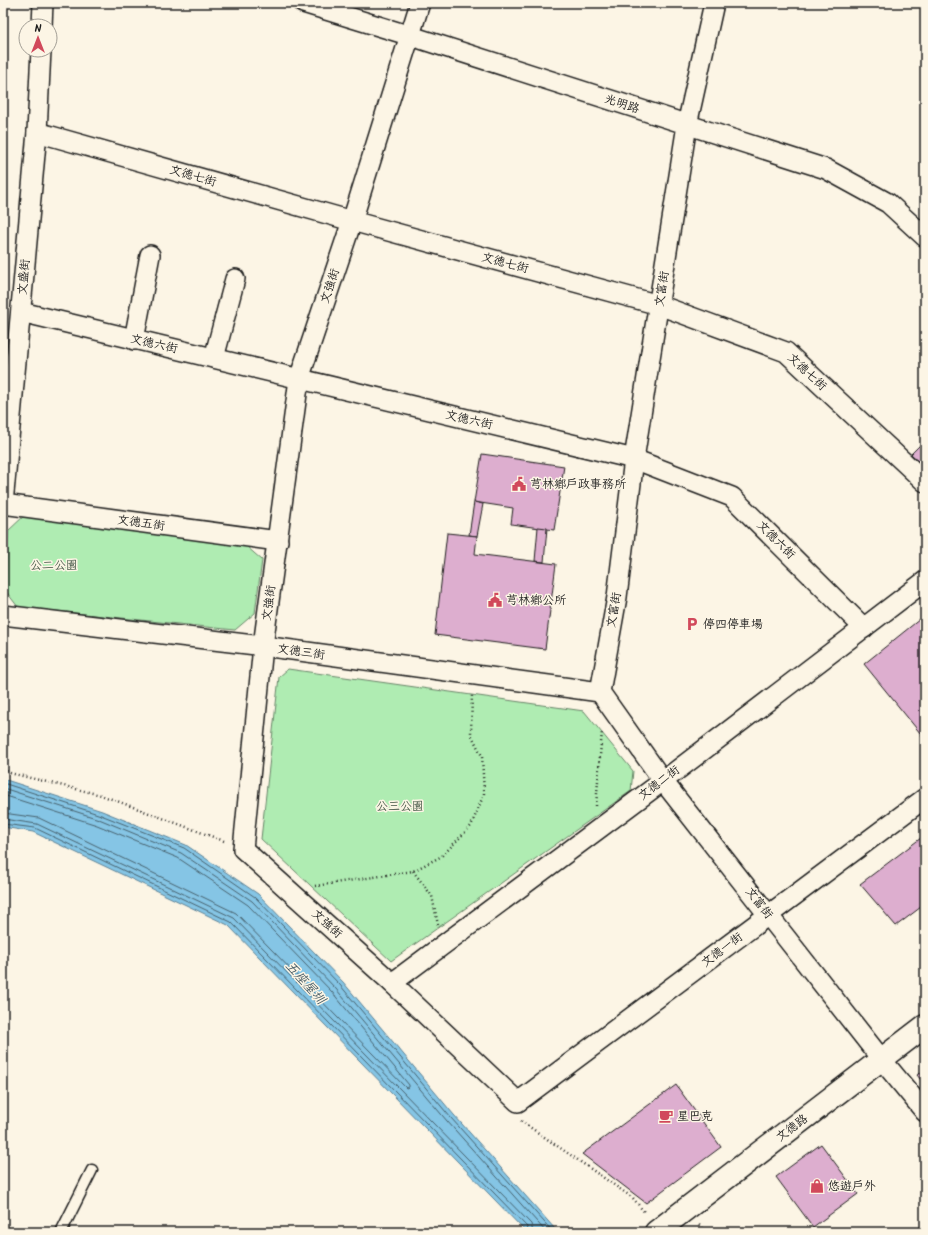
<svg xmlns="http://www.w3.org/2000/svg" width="928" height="1235" font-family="Kalam,'LXGW WenKai TC',sans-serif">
  <rect width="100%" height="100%" fill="#fcf5e5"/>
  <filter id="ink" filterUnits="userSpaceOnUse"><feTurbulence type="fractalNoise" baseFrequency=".025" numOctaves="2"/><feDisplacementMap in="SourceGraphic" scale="8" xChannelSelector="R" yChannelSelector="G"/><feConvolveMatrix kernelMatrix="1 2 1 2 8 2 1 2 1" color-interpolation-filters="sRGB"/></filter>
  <g filter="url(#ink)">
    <!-- green -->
    <g fill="#afecb2" stroke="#668467">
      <polygon points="25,515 246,546 262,560 255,613 235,630 18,607 5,590 8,531"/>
      <polygon points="288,669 584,711 633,771 631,791 391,961 261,839 279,677"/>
    </g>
    <!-- water -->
    <polygon fill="#85c5e5" stroke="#5b8195" points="3,779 102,811 186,845 258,894 343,982 454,1115 555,1229 562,1232 526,1232 228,925 33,832 3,827"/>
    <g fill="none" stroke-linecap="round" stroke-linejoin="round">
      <!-- shore -->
      <g stroke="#46606c" stroke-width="1">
        <polyline points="3,783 101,815 184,848 255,897 340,985 451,1118 553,1232"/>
        <polyline points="3,788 99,819 181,853 252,901 336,989 447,1121 546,1232"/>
        <polyline points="3,795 97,825 178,858 248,905 332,992 409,1085 409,1087 406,1088 236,913 39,818 3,813"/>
        <polyline points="3,819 37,824 234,918 531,1224 533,1232"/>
        <polyline points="3,824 35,828 231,922 527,1227 528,1232"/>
      </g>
    </g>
    <!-- building -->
    <g fill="#ddaecf" stroke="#1c1c1c">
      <polygon points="925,440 925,467 911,454"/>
      <polygon points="482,454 564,466 554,530 511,524 513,508 474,502"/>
      <polygon points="474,502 483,504 477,536 469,535"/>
      <polygon points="538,527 547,528 544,562 535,561"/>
      <polygon points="447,533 477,536 475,554 556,564 545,649 435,635"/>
      <polygon points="925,615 925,739 864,664"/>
      <polygon points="925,835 925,904 896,926 860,884"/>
      <polygon points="925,1070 925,1085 917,1075"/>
      <polygon points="676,1085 721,1147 646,1203 582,1154"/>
      <polygon points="821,1144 858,1194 813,1227 776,1177"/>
    </g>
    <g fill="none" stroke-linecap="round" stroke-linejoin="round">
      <defs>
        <polyline id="service" points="61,1232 92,1170"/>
        <g id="minor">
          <polyline points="303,3 411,36 826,169 888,203 925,237"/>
          <polyline points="420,3 352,221 299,379 263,646 243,849 392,983 518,1102 925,798"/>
          <polyline points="714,3 687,125 634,459 617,597 600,692 663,781 882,1060 925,1112"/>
          <polyline points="42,26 43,3"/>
          <polyline points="37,132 352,221 659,305 786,352 925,482"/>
          <polyline points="21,312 634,459 732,497 864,628"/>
          <polyline points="134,340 150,255"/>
          <polyline points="214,358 235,279"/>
          <polyline points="3,504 37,132 41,50"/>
          <polyline points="3,504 278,541"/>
          <polyline points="3,615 263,646 600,692"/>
          <polyline points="392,983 663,781 925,581"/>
        </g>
        <polyline id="secondary" points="656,1232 925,1026"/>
      </defs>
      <!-- service casing -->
      <use href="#service" stroke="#1c1c1c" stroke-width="13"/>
      <!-- minor casing -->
      <use href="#minor" stroke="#1c1c1c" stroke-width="22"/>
      <!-- secondary casing -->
      <use href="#secondary" stroke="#1c1c1c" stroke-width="25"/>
      <!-- path -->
      <g stroke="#1c1c1c" stroke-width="2.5" stroke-dasharray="1 3" stroke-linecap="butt">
        <polyline points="3,769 10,773 101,795 224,841"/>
        <polyline points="596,806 602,731"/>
        <polyline points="413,871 432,896 438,925"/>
        <polyline points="315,886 413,871 442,856 471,826 484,794 482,756 471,734 472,694"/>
        <polyline points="521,1121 633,1198 645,1213"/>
        <polyline points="699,1225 707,1232"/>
      </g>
      <!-- service -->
      <use href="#service" stroke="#fcf5e5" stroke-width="10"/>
      <!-- minor -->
      <use href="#minor" stroke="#fcf5e5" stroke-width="19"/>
      <!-- secondary -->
      <use href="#secondary" stroke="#fcf5e5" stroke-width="22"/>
    </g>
  </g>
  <!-- icons -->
  <defs>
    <symbol id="civic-bare" viewBox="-9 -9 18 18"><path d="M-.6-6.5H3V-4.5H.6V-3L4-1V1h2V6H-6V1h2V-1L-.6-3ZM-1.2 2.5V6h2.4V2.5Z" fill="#d1495b" stroke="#fcf5e5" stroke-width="2.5" paint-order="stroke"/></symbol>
    <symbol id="parking-bare" viewBox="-9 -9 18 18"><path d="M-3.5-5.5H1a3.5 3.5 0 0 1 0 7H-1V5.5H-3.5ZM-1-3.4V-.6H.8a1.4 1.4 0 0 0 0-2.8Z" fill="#d1495b" stroke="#fcf5e5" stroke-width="2.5" paint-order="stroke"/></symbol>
    <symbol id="cafe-bare" viewBox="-9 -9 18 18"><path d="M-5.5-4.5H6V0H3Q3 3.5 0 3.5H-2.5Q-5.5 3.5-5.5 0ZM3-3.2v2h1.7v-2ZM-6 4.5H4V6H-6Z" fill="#d1495b" stroke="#fcf5e5" stroke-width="2.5" paint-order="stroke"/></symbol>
    <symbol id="shop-bare" viewBox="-9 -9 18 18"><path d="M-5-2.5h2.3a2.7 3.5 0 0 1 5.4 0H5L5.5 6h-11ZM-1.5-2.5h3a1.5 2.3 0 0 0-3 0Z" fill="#d1495b" stroke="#fcf5e5" stroke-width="2.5" paint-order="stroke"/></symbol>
  </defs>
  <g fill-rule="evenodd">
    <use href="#civic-bare" x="509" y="474" width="20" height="20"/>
    <use href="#civic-bare" x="485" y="590" width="20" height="20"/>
    <use href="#parking-bare" x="682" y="614" width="20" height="20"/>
    <use href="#cafe-bare" x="656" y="1106" width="20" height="20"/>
    <use href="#shop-bare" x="807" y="1176" width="20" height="20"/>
  </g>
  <g text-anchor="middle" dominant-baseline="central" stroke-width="3" stroke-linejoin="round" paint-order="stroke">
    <!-- street labels -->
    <g font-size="12" fill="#1c1c1c" stroke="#fcf5e5">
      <text transform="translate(622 104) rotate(18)">光明路</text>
      <text transform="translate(193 176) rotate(16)">文德七街</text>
      <text transform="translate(505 263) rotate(15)">文德七街</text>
      <text transform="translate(24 277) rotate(-85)">文盛街</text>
      <text transform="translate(330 286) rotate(-72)">文強街</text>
      <text transform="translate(662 289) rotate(-81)">文富街</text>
      <text transform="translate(154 344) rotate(13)">文德六街</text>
      <text transform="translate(807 372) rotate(43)">文德七街</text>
      <text transform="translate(469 420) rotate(13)">文德六街</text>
      <text transform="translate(141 523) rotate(8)">文德五街</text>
      <text transform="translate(776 540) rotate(45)">文德六街</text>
      <text transform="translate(269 603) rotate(-82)">文強街</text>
      <text transform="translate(614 610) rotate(-80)">文富街</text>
      <text transform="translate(301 652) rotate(8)">文德三街</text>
      <text transform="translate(659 783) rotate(-37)">文德二街</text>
      <text transform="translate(759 903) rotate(52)">文富街</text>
      <text transform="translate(327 924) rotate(42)">文強街</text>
      <text transform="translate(722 950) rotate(-37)">文德一街</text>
      <text transform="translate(792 1128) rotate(-37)">文德路</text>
    </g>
    <!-- poi labels -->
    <g font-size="12" fill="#1c1c1c" stroke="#fcf5e5" text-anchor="start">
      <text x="530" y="484">芎林鄉戶政事務所</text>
      <text x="506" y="600">芎林鄉公所</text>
      <text x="703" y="624">停四停車場</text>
      <text x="677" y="1116">星巴克</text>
      <text x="828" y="1186">悠遊戶外</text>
    </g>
    <!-- park labels -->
    <g font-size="12" fill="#485a49" stroke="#fcf5e5">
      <text x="54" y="565">公二公園</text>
      <text x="400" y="806">公三公園</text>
    </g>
    <!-- water labels -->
    <g font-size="13" font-style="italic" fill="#415762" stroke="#fcf5e5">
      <text transform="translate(305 983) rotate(48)">五座屋圳</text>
    </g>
  </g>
  <!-- margin -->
  <rect width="928" height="1235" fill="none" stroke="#fcf5e5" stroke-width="16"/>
  <rect x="8" y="8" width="912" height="1219" fill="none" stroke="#1c1c1c" stroke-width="1.5" filter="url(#ink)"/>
  <!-- north arrow -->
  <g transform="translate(38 38)"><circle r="19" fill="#fcf5e5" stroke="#a29e95"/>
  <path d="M0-3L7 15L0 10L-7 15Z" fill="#d1495b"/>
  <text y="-6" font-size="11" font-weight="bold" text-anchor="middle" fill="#1c1c1c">N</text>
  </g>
</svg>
